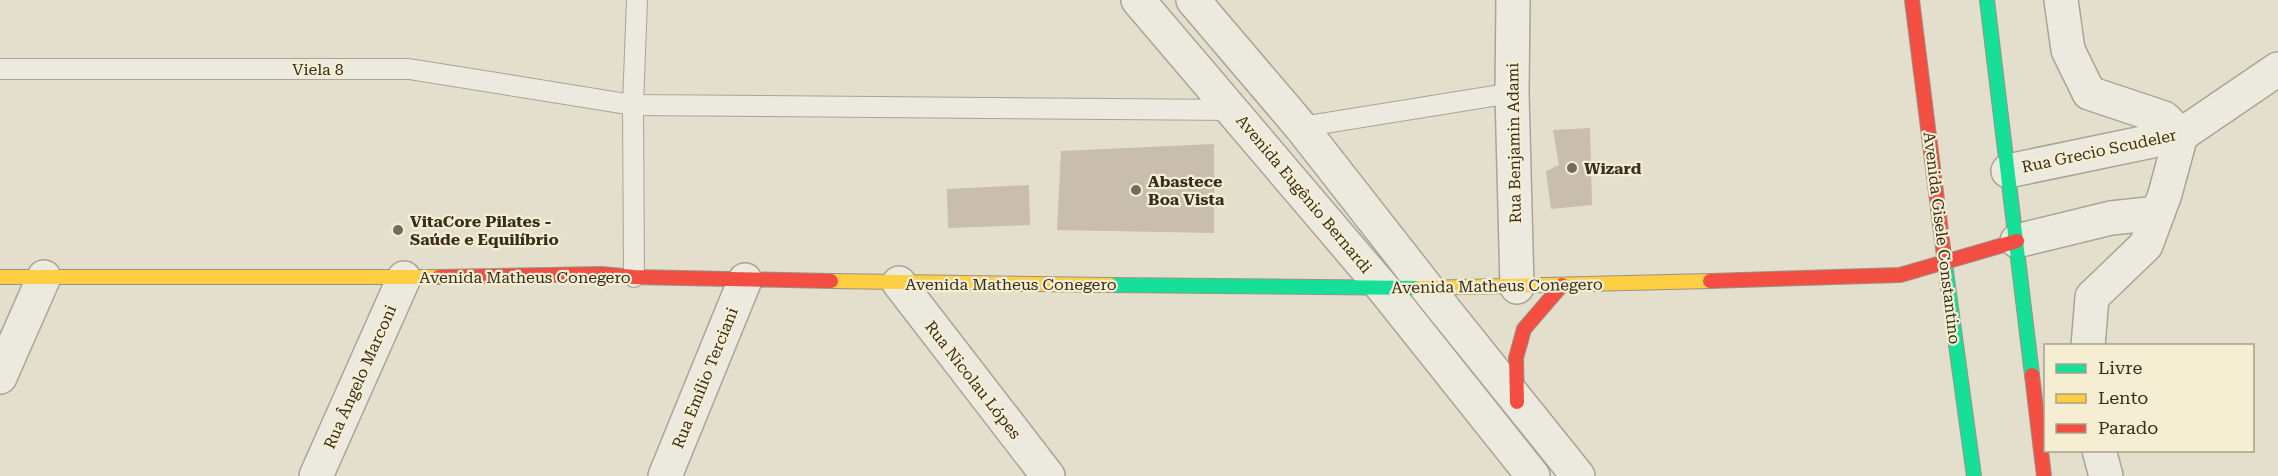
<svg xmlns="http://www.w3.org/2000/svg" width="2278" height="476" font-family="'Roboto Serif',serif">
  <rect width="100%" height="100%" fill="#e4dfcd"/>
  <!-- building -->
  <g fill="#c8bdae">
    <polygon points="1590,128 1592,205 1551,209 1546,171 1559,165 1553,130"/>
    <polygon points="1214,144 1214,233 1057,230 1061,151"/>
    <polygon points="1029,185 1030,225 948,228 947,189"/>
  </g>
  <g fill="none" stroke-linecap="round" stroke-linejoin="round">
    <defs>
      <g id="lane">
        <polyline points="0,69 409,69 633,105 1233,110"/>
        <polyline points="1301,127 1512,93"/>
        <polyline points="634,277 633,105 637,0"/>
      </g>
      <g id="street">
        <polyline points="1138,0 1383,288 1533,476"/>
        <polyline points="1193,0 1301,127 1427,288 1578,476"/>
        <polyline points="1513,0 1512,93 1517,287"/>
        <polyline points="2061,0 2068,50 2089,93 2164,118 2181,135 2165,194 2146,245 2092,297 2088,346"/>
        <polyline points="2008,171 2181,135 2278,69"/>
        <polyline points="2017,241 2111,218 2158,213"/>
        <polyline points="899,283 1048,476"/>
        <polyline points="0,377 44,277"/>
        <polyline points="2099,450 2106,476"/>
        <polyline points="316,476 404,278"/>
        <polyline points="665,476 745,280"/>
      </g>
      <g id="fast">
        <polyline points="1987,0 2032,375"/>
        <polyline points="1945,264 1974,476"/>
        <polyline points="1110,285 1419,288"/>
      </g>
      <g id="slow">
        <polyline points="0,277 439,277"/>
        <polyline points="831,281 1110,285"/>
        <polyline points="1419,288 1710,281"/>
      </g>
      <g id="jam">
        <polyline points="1912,0 1945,264"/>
        <polyline points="439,277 601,274 634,277 831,281"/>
        <polyline points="1710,281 1900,275 2017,241"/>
        <polyline points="2032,375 2044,476"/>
        <polyline points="1517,402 1516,358 1524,329 1562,285"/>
      </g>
    </defs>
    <!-- lane casing -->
    <use href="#lane" stroke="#a9a496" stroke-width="22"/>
    <!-- street casing -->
    <use href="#street" stroke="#a9a496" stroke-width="36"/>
    <!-- fast casing -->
    <use href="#fast" stroke="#999386" stroke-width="16"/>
    <!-- slow casing -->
    <use href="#slow" stroke="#999386" stroke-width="16"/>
    <!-- jam casing -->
    <use href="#jam" stroke="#999386" stroke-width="16"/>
    <!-- lane -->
    <use href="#lane" stroke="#ece9de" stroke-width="20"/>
    <!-- street -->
    <use href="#street" stroke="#ece9de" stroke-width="33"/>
    <!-- fast -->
    <use href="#fast" stroke="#16e098" stroke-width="14"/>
    <!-- slow -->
    <use href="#slow" stroke="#ffcf43" stroke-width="14"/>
    <!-- jam -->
    <use href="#jam" stroke="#f24e42" stroke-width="14"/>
  </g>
  <!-- markers -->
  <g fill="#746b5b" stroke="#f5eed2" stroke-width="2">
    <circle cx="1572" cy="168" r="6"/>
    <circle cx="1136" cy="190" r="6"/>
    <circle cx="398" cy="230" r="6"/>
  </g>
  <g text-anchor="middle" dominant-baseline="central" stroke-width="4.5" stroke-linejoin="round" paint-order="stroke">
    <!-- street labels -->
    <g font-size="16" fill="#382d1e" stroke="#f5eed2">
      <text x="318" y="69">Viela 8</text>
      <text transform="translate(1514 143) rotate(-91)">Rua Benjamin Adami</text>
      <text transform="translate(2099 151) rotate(-12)">Rua Grecio Scudeler</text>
      <text transform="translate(1304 194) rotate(50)">Avenida Eugênio Bernardi</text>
      <text transform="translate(1942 238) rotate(83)">Avenida Gisele Constantino</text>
      <text x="525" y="277">Avenida Matheus Conegero</text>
      <text x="1011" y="284">Avenida Matheus Conegero</text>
      <text transform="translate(1497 286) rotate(-1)">Avenida Matheus Conegero</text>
      <text transform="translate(360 377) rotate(-66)">Rua Ângelo Marconi</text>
      <text transform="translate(705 378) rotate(-68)">Rua Emílio Terciani</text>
      <text transform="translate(973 380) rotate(52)">Rua Nicolau Lópes</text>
    </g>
    <!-- poi labels -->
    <g font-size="16" font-weight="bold" fill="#382d1e" stroke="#f5eed2" text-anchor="start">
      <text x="1584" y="168">Wizard</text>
      <text x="1148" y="181">Abastece<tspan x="1148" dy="18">Boa Vista</tspan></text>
      <text x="410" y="221">VitaCore Pilates -<tspan x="410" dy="18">Saúde e Equilíbrio</tspan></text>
    </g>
  </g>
  <!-- legend -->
  <rect x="2044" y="344" width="210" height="108" fill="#f5eed2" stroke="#a9a18a" stroke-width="1.5"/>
  <rect x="2056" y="364" width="30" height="9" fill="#16e098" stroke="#a9a18a" stroke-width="1.5"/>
  <text x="2098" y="374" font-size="18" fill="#382d1e">Livre</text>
  <rect x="2056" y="394" width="30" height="9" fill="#ffcf43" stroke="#a9a18a" stroke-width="1.5"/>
  <text x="2098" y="404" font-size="18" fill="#382d1e">Lento</text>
  <rect x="2056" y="424" width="30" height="9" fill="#f24e42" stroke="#a9a18a" stroke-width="1.5"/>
  <text x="2098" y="434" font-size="18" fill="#382d1e">Parado</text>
</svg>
